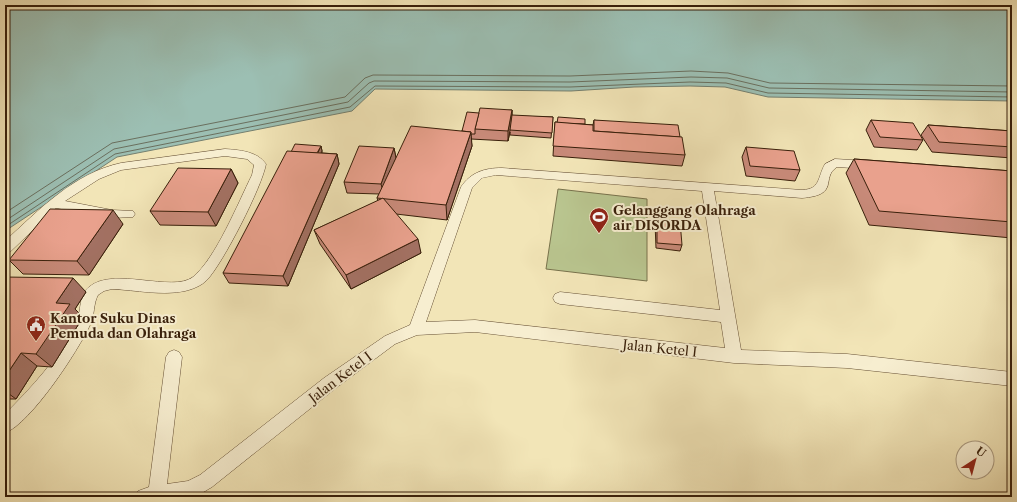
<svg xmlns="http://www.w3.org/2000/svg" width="1017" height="502" font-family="'Libre Caslon Text',serif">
  <rect width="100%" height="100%" fill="#f2e5b7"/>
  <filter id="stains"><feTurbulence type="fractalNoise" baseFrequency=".005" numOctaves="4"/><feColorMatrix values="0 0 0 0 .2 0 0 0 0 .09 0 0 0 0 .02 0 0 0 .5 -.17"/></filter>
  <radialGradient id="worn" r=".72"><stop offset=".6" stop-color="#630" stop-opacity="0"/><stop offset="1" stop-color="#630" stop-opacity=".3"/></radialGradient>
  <!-- green -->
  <polygon fill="#b9c58f" stroke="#78724c" points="558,189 647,199 647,281 546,269"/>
  <!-- water -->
  <polygon fill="#9cbfb3" stroke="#747f6f" points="5,5 1012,5 1012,101 768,97 725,87 690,86 634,87 571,91 375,89 352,111 117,157 5,231"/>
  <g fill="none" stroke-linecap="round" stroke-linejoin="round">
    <!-- shore -->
    <g stroke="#6a6f5e" stroke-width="1">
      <polyline points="5,213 112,143 345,97 365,78 373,75 570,76 691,71 728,73 770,83 1012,86"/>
      <polyline points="5,221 114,149 348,102 369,83 374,81 570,82 691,77 727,78 769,88 1012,92"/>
      <polyline points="5,227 115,154 350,107 375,86 570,87 690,82 726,83 768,93 1012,97"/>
    </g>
    <defs>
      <g id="lane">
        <path d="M225 149C239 150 257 151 266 164 262 187 223 263 207 280 201 286 193 289 185 291 162 296 136 290 112 289L104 291 98 295C93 304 95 315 90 325 78 351 31 423 5 433V414C32 387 59 358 76 323 82 312 78 295 89 287 114 266 172 293 193 277 216 258 238 203 252 175L254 165 247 159 225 156 121 170 99 179 65 201 112 210 133 211 135 214 133 217 112 218 56 208 10 252 5 254V241C39 210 74 173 121 163Z"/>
        <path d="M835 159 868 161 874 165 868 169 837 167C820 178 841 195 802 198L714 191 741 350 847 354 1012 372V386L847 368 734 363 475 332 417 335 395 344 336 388 212 487 195 497H135L138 491 149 487 166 357 169 352 174 350 179 352 182 357 167 484 188 481 200 475 324 378 385 336 410 325 461 187C471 172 485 168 502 168L802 190C821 189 817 178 825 164ZM496 175 702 191 720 310 560 292 555 294 553 298 555 302 560 304 721 322 725 348 475 320 426 322 472 188 482 178Z"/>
      </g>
    </defs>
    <!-- lane casing -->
    <use href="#lane" stroke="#665035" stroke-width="1"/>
    <!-- lane -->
    <use href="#lane" fill="#f7eed0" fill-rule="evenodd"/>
  </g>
  <!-- wall -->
  <g fill="#c88a79" stroke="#381f0a">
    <polygon points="512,110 512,116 553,117 551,138 510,135 510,132 508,141 471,139 472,146 447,220 396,214 421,253 351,289 320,244 314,230 378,201 377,198 379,194 347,193 344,182 394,148 396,158 462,131 479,113"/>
    <polygon points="594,120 680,137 685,155 682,166 553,156 555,122 593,125"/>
    <polygon points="871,120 923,140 917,150 874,147 866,130"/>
    <polygon points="928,125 1012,131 1012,158 932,152 921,135"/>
    <polygon points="321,146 322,151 322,153 337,154 339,164 288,286 229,283 223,273"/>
    <polygon points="746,147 800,170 795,181 746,176 742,157"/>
    <polygon points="854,159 1012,171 1012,238 869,225 846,173"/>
    <polygon points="231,169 238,183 216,226 160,225 150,211"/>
    <polygon points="657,218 682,245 680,251 656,248 655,223"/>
    <polygon points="123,224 89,275 23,274 9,260"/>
    <polygon points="5,277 86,292 75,309 83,317 52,367 37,366 16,399 5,399"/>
  </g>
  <!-- shaded-wall -->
  <g fill="#a37163" stroke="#381f0a">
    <polygon points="512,110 512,120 508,141 508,131"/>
    <polygon points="471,132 472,146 447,220 446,205"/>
    <polygon points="321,146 322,151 317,162 316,157"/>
    <polygon points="394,148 396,158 384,195 381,184"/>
    <polygon points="337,154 339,164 288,286 283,276"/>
    <polygon points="231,169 238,183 216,226 208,212"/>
    <polygon points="113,210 123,224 89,275 77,261"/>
    <polygon points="418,239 421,253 351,289 346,275"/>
    <polygon points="73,278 86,292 75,309 83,317 52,367 36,354 56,303"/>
    <polygon points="21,353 37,366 16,399 5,391 5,377"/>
  </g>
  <!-- building -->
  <g fill="#e9a18d" stroke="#381f0a">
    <polygon points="480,108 512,110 508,131 475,129"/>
    <polygon points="467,112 479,113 475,129 475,134 471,134 471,132 462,131"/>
    <polygon points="512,115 553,117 552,133 510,130"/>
    <polygon points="558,117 585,119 585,124 557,123"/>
    <polygon points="594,120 678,125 680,137 594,131"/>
    <polygon points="871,120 913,123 923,140 880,137"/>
    <polygon points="555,122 593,125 593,131 682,137 685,155 553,146"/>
    <polygon points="928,125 1012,131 1012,147 939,142"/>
    <polygon points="411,126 471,132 446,205 377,198"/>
    <polygon points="295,144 321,146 317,153 291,152"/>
    <polygon points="359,146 394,148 381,184 344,182"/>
    <polygon points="746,147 794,151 800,170 750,166"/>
    <polygon points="287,151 337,154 283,276 223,273"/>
    <polygon points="854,159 1012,171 1012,222 879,211"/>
    <polygon points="178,168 231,169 208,212 150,211"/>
    <polygon points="383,198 418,239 346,275 314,230"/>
    <polygon points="50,209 113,210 77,261 9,260"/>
    <polygon points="657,218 680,221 682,245 657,243"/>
    <polygon points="5,277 73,278 56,303 70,304 36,354 21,353 5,377"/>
  </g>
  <!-- icons -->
  <defs>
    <symbol id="stadium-pin" viewBox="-11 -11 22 30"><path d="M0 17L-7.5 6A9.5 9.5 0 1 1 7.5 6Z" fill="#8f2418" stroke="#f7eed0"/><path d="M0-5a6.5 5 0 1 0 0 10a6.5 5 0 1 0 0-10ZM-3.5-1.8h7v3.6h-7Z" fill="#fff"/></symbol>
    <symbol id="civic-pin" viewBox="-11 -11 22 30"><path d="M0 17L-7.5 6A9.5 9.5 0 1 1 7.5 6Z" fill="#8f2418" stroke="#f7eed0"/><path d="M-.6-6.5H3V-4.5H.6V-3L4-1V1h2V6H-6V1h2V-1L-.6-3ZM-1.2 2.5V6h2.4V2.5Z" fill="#fff"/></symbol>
  </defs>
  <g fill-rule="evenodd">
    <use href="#stadium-pin" x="588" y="206" width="22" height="30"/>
    <use href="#civic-pin" x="25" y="314" width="22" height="30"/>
  </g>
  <g text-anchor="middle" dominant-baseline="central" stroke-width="4" stroke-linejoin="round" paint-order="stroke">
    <!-- poi labels -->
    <g font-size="13" font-weight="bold" fill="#381f0a" stroke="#f7eed0" text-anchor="start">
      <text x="613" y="210">Gelanggang Olahraga<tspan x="613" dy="15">air DISORDA</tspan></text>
      <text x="50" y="318">Kantor Suku Dinas<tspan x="50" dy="15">Pemuda dan Olahraga</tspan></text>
    </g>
    <!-- street labels -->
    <g font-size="13" fill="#381f0a" stroke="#f7eed0">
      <text transform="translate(660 348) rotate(6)">Jalan Ketel I</text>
      <text transform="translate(340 377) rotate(-37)">Jalan Ketel I</text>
    </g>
  </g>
  <!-- margin -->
  <rect width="1017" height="502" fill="none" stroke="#f2e5b7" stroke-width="20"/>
  <rect x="6" y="6" width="1005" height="490" fill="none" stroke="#381f0a" stroke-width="2"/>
  <rect x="10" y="10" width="997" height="482" fill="none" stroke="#381f0a"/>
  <!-- north arrow -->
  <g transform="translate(975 460) rotate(36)"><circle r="19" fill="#f7eed0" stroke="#ab9b81"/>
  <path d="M0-3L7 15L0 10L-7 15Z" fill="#8f2418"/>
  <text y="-6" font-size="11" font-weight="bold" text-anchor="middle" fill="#381f0a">U</text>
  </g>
  <rect width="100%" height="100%" filter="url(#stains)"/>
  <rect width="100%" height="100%" fill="url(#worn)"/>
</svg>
